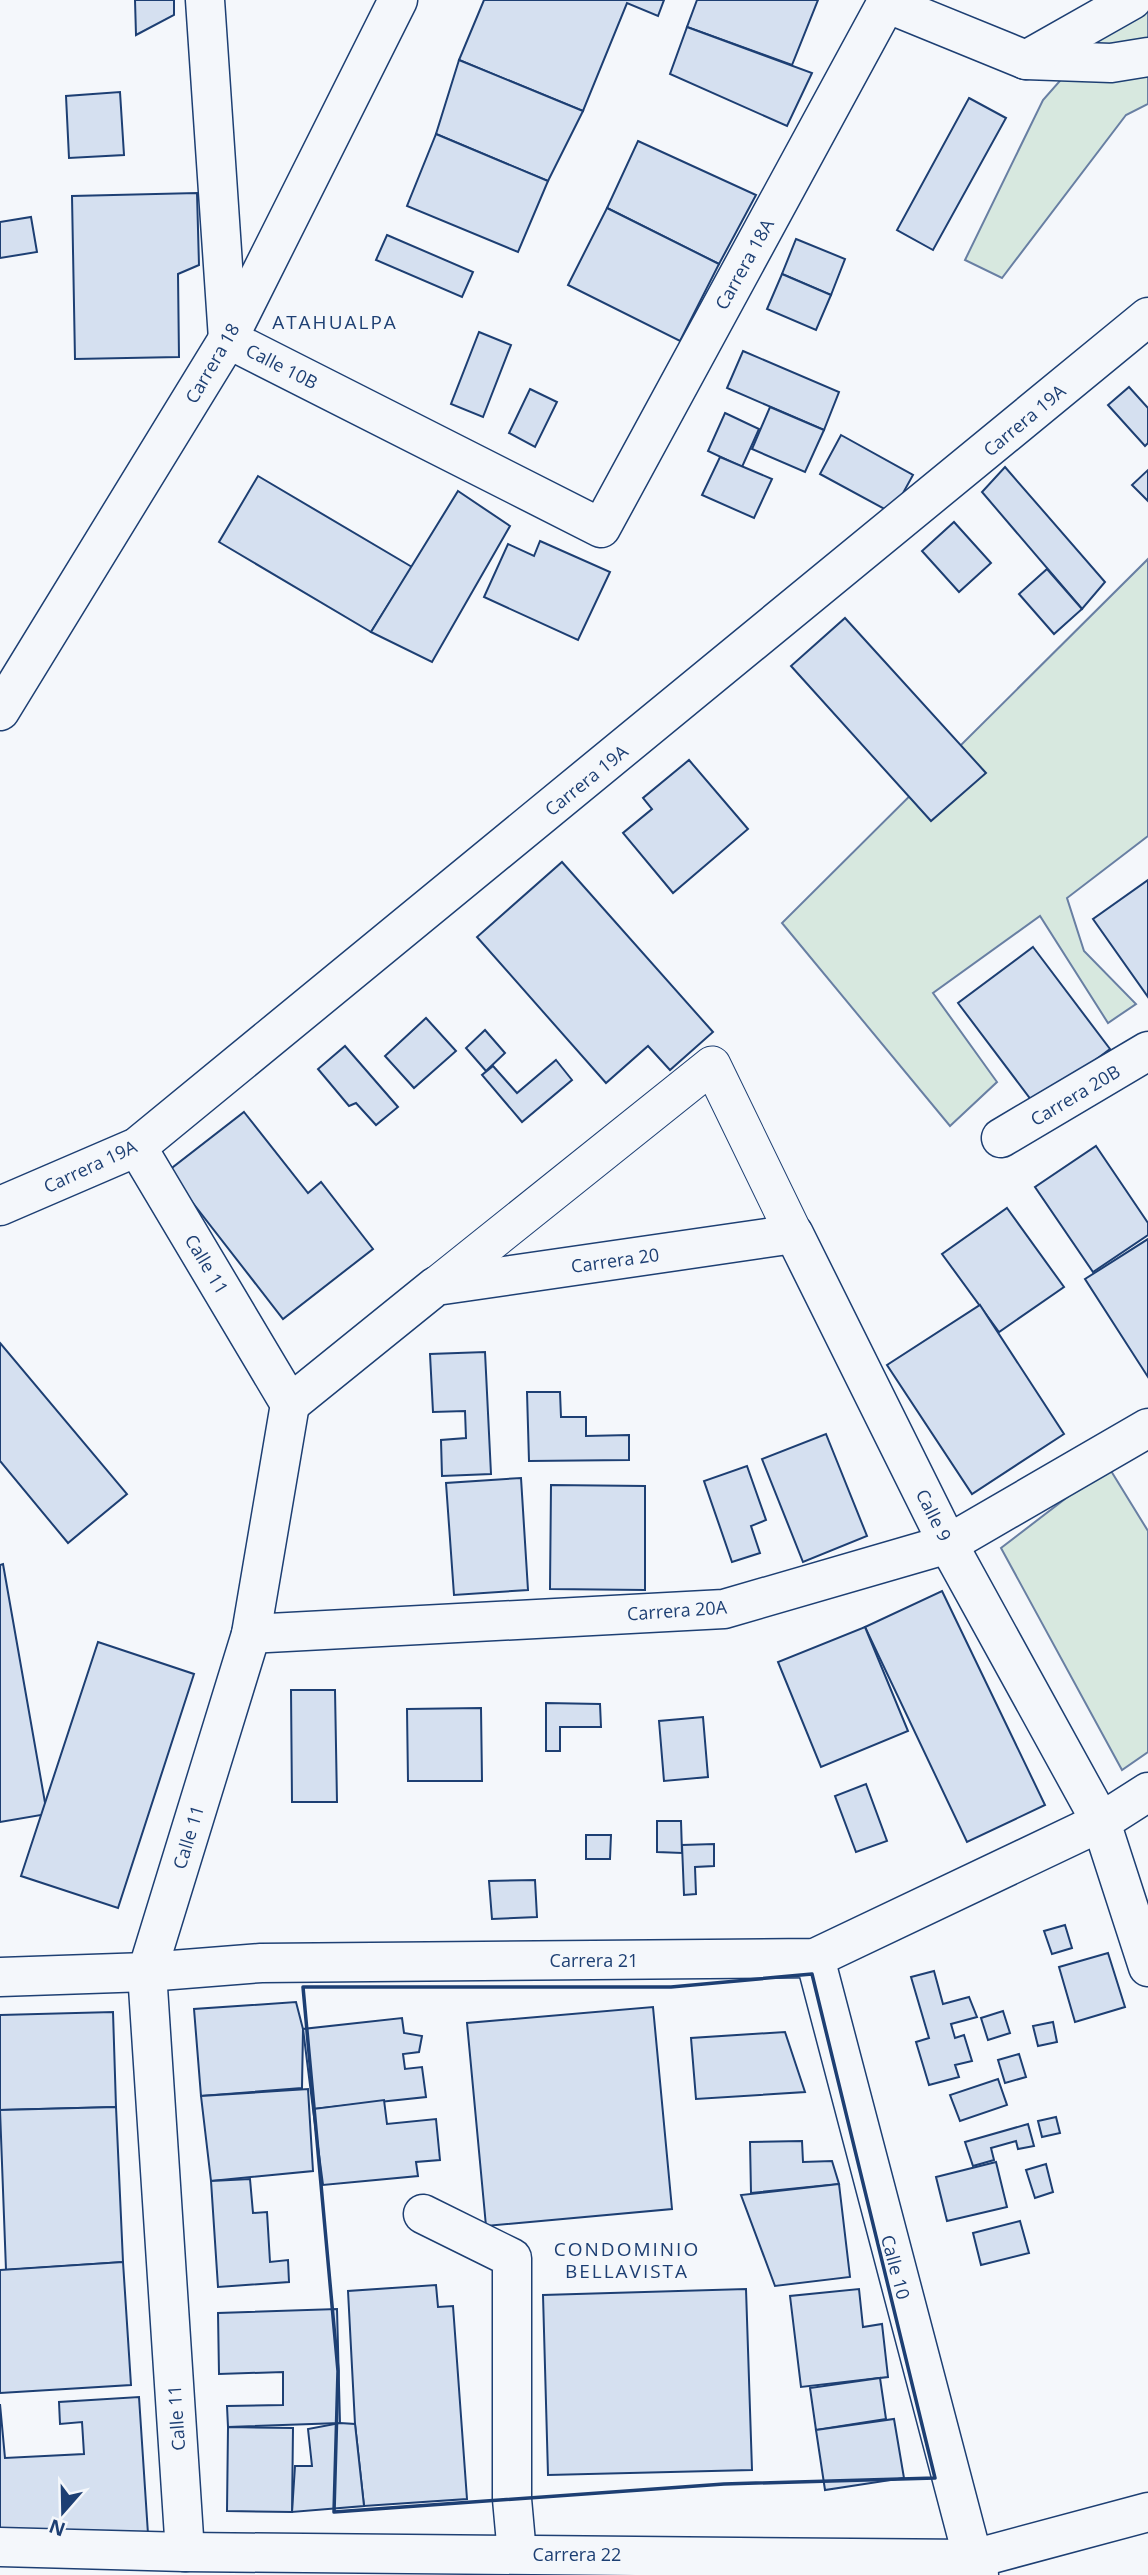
<svg xmlns="http://www.w3.org/2000/svg" width="1148" height="2575" font-family="'Open Sans',sans-serif">
  <rect width="100%" height="100%" fill="#f4f7fb"/>
  <!-- green -->
  <g fill="#d7e8df" stroke="#687fa3" stroke-width="2">
    <polygon points="1148,2 1148,104 1126,115 1002,278 965,260 1043,100 1110,24"/>
    <polygon points="1148,559 1148,836 1067,898 1084,951 1136,1004 1108,1023 1040,916 933,993 997,1082 950,1126 782,923"/>
    <polygon points="1108,1466 1148,1531 1148,1752 1122,1770 1001,1548"/>
  </g>
  <!-- building -->
  <g fill="#d5e0f0" stroke="#1d3f73" stroke-width="2">
    <polygon points="135,0 174,0 174,15 136,35"/>
    <polygon points="484,0 664,0 658,16 627,3 583,111 459,60"/>
    <polygon points="697,0 818,0 792,65 687,27"/>
    <polygon points="687,27 812,73 787,126 670,74"/>
    <polygon points="459,60 583,111 548,181 436,134"/>
    <polygon points="120,92 124,155 69,158 66,96"/>
    <polygon points="969,98 1006,118 933,250 897,230"/>
    <polygon points="436,134 548,181 518,252 407,206"/>
    <polygon points="638,141 756,195 719,264 607,208"/>
    <polygon points="197,193 199,265 178,274 179,357 75,359 72,196"/>
    <polygon points="607,208 719,264 680,341 568,285"/>
    <polygon points="31,217 37,252 0,258 0,222"/>
    <polygon points="387,235 473,272 462,297 376,260"/>
    <polygon points="796,239 845,259 831,295 782,274"/>
    <polygon points="782,274 831,295 816,330 767,309"/>
    <polygon points="479,332 511,345 483,417 451,404"/>
    <polygon points="743,351 839,392 824,430 727,388"/>
    <polygon points="1129,387 1148,408 1148,443 1145,446 1108,405"/>
    <polygon points="530,389 557,402 535,447 509,433"/>
    <polygon points="770,407 824,430 805,472 752,449"/>
    <polygon points="725,413 759,429 742,467 708,451"/>
    <polygon points="841,435 913,475 892,513 820,474"/>
    <polygon points="720,457 772,479 754,518 702,495"/>
    <polygon points="1005,467 1105,582 1082,609 982,492"/>
    <polygon points="1148,470 1148,501 1132,485"/>
    <polygon points="258,476 412,567 371,632 219,542"/>
    <polygon points="458,491 510,526 432,662 371,632"/>
    <polygon points="954,522 991,563 959,592 922,551"/>
    <polygon points="540,541 610,572 578,640 484,597 508,544 534,556"/>
    <polygon points="1047,569 1082,609 1054,634 1019,594"/>
    <polygon points="845,618 986,773 931,821 791,666"/>
    <polygon points="689,760 748,829 673,893 623,833 652,809 643,798"/>
    <polygon points="562,862 713,1032 670,1070 648,1046 606,1083 477,937"/>
    <polygon points="1148,880 1148,997 1093,919"/>
    <polygon points="1033,947 1110,1049 1035,1105 958,1003"/>
    <polygon points="426,1018 456,1051 414,1088 385,1056"/>
    <polygon points="485,1030 505,1053 486,1071 466,1048"/>
    <polygon points="345,1046 398,1107 376,1125 356,1103 349,1106 318,1069"/>
    <polygon points="556,1060 572,1080 522,1122 482,1075 493,1066 517,1093"/>
    <polygon points="244,1112 308,1193 321,1182 373,1249 283,1319 168,1171"/>
    <polygon points="1096,1146 1148,1223 1148,1235 1093,1272 1035,1187"/>
    <polygon points="1007,1208 1064,1287 999,1332 942,1254"/>
    <polygon points="1148,1239 1148,1377 1085,1279"/>
    <polygon points="980,1305 1064,1434 972,1494 887,1365"/>
    <polygon points="0,1343 127,1494 68,1543 0,1461"/>
    <polygon points="485,1352 491,1474 442,1476 441,1440 466,1438 465,1411 433,1412 430,1354"/>
    <polygon points="527,1392 560,1392 561,1417 586,1417 586,1436 629,1435 629,1460 529,1461"/>
    <polygon points="826,1434 867,1536 803,1562 762,1459"/>
    <polygon points="747,1466 766,1520 751,1526 760,1553 732,1562 704,1481"/>
    <polygon points="521,1478 528,1590 454,1595 446,1483"/>
    <polygon points="551,1485 645,1486 645,1590 550,1589"/>
    <polygon points="3,1564 47,1814 0,1822 0,1565"/>
    <polygon points="942,1591 1045,1805 967,1842 865,1627"/>
    <polygon points="865,1627 908,1731 821,1767 778,1662"/>
    <polygon points="98,1642 194,1674 118,1908 21,1876"/>
    <polygon points="291,1690 335,1690 337,1802 292,1802"/>
    <polygon points="546,1703 600,1704 601,1727 560,1727 560,1751 546,1751"/>
    <polygon points="481,1708 482,1781 408,1781 407,1709"/>
    <polygon points="703,1717 708,1777 664,1781 659,1721"/>
    <polygon points="866,1784 887,1841 856,1852 835,1796"/>
    <polygon points="657,1821 681,1821 682,1853 657,1852"/>
    <polygon points="586,1835 611,1835 610,1859 586,1859"/>
    <polygon points="714,1844 714,1866 695,1867 696,1894 684,1895 682,1845"/>
    <polygon points="535,1880 537,1917 492,1919 489,1881"/>
    <polygon points="1065,1925 1072,1948 1052,1954 1044,1931"/>
    <polygon points="1108,1953 1125,2007 1075,2022 1059,1967"/>
    <polygon points="934,1971 943,2004 969,1997 977,2017 951,2024 955,2038 964,2035 972,2061 955,2065 959,2077 929,2085 916,2042 929,2038 911,1977"/>
    <polygon points="296,2002 303,2029 302,2088 201,2096 194,2009"/>
    <polygon points="653,2007 672,2209 486,2226 467,2023"/>
    <polygon points="1003,2011 1010,2033 988,2040 981,2018"/>
    <polygon points="113,2012 116,2107 0,2110 0,2015"/>
    <polygon points="402,2018 404,2033 422,2036 419,2052 403,2054 405,2069 422,2067 426,2097 313,2109 303,2029"/>
    <polygon points="1053,2022 1057,2042 1038,2046 1033,2026"/>
    <polygon points="785,2032 805,2092 696,2099 691,2038"/>
    <polygon points="1019,2054 1026,2077 1005,2083 998,2060"/>
    <polygon points="998,2079 1007,2105 960,2121 950,2095"/>
    <polygon points="308,2089 313,2171 211,2181 201,2096"/>
    <polygon points="384,2100 387,2124 436,2119 440,2160 416,2162 418,2176 323,2185 313,2109"/>
    <polygon points="116,2107 123,2262 6,2270 0,2110"/>
    <polygon points="1056,2117 1060,2133 1042,2137 1038,2121"/>
    <polygon points="1028,2124 1034,2146 1018,2149 1016,2141 991,2148 994,2160 973,2166 965,2142"/>
    <polygon points="802,2141 803,2162 832,2161 839,2184 751,2193 750,2142"/>
    <polygon points="996,2162 1007,2207 947,2221 936,2177"/>
    <polygon points="1046,2164 1053,2192 1035,2198 1026,2170"/>
    <polygon points="250,2179 253,2213 267,2212 270,2262 288,2260 289,2282 218,2287 211,2181"/>
    <polygon points="839,2184 850,2277 775,2286 741,2195"/>
    <polygon points="1020,2221 1029,2253 981,2265 973,2233"/>
    <polygon points="123,2262 131,2385 0,2393 0,2270"/>
    <polygon points="436,2285 438,2307 453,2306 467,2499 364,2506 355,2424 348,2291"/>
    <polygon points="746,2289 752,2470 548,2475 543,2295"/>
    <polygon points="859,2289 863,2327 882,2324 888,2377 801,2387 790,2296"/>
    <polygon points="337,2309 340,2423 228,2427 227,2406 283,2405 283,2372 219,2374 218,2313"/>
    <polygon points="880,2378 886,2419 816,2430 810,2388"/>
    <polygon points="139,2397 148,2534 0,2539 0,2404 5,2458 84,2454 82,2422 60,2424 59,2402"/>
    <polygon points="894,2419 904,2478 825,2490 816,2430"/>
    <polygon points="340,2423 355,2424 364,2506 292,2512 295,2466 312,2466 308,2429"/>
    <polygon points="228,2427 293,2428 292,2512 227,2511"/>
  </g>
  <g fill="none" stroke-linecap="round" stroke-linejoin="round">
    <defs>
      <polyline id="pedestrian" points="436,1286 712,1065 794,1234"/>
      <g id="minor">
        <polyline points="205,0 228,339 601,528 888,0"/>
        <polyline points="886,3 1026,60 1111,63 1148,57"/>
        <polyline points="1026,60 1132,0"/>
        <polyline points="0,711 228,339 398,0"/>
        <polyline points="1001,1138 1148,1051"/>
        <polyline points="137,1147 290,1404 251,1634 147,1972 185,2552"/>
        <polyline points="0,1206 137,1147 1148,317"/>
        <polyline points="290,1404 436,1286 794,1234 948,1544 1101,1822 1148,1967"/>
        <polyline points="251,1634 724,1609 948,1544 1148,1428"/>
        <polyline points="815,1958 973,2559 1148,2512"/>
        <polyline points="0,1977 147,1972 261,1963 815,1958 1101,1822 1148,1792"/>
        <polyline points="423,2214 512,2258 512,2499 517,2554"/>
      </g>
      <polyline id="tertiary" points="0,2547 185,2552 973,2559 979,2575"/>
    </defs>
    <!-- pedestrian casing -->
    <use href="#pedestrian" stroke="#1d3f73" stroke-width="39"/>
    <!-- minor casing -->
    <use href="#minor" stroke="#1d3f73" stroke-width="41"/>
    <!-- tertiary casing -->
    <use href="#tertiary" stroke="#1d3f73" stroke-width="41"/>
    <!-- pedestrian -->
    <use href="#pedestrian" stroke="#f4f7fb" stroke-width="37"/>
    <!-- minor -->
    <use href="#minor" stroke="#f4f7fb" stroke-width="38"/>
    <!-- tertiary -->
    <use href="#tertiary" stroke="#f4f7fb" stroke-width="38"/>
    <!-- wall -->
    <polygon stroke="#1d3f73" stroke-width="3.5" points="812,1974 935,2478 724,2484 334,2512 338,2371 303,1987 671,1987"/>
  </g>
  <g text-anchor="middle" dominant-baseline="central" stroke-width="5" stroke-linejoin="round" paint-order="stroke">
    <!-- street labels -->
    <g font-size="18" fill="#1d3f73" stroke="#f4f7fb">
      <text transform="translate(744 264) rotate(-61)">Carrera 18A</text>
      <text transform="translate(212 363) rotate(-60)">Carrera 18</text>
      <text transform="translate(282 366) rotate(27)">Calle 10B</text>
      <text transform="translate(1024 420) rotate(-40)">Carrera 19A</text>
      <text transform="translate(586 780) rotate(-39)">Carrera 19A</text>
      <text transform="translate(1075 1095) rotate(-31)">Carrera 20B</text>
      <text transform="translate(90 1166) rotate(-25)">Carrera 19A</text>
      <text transform="translate(615 1260) rotate(-8)">Carrera 20</text>
      <text transform="translate(207 1264) rotate(59)">Calle 11</text>
      <text transform="translate(934 1515) rotate(63)">Calle 9</text>
      <text transform="translate(677 1610) rotate(-4)">Carrera 20A</text>
      <text transform="translate(188 1837) rotate(-73)">Calle 11</text>
      <text x="594" y="1960">Carrera 21</text>
      <text transform="translate(896 2267) rotate(75)">Calle 10</text>
      <text transform="translate(176 2418) rotate(-94)">Calle 11</text>
      <text x="577" y="2554">Carrera 22</text>
    </g>
    <!-- neighbourhood labels -->
    <g font-size="19" letter-spacing="2" fill="#1d3f73" stroke="#f4f7fb">
      <text x="335" y="322">ATAHUALPA</text>
      <text x="627" y="2249">CONDOMINIO<tspan x="627" dy="22">BELLAVISTA</tspan></text>
    </g>
  </g>
  <!-- north arrow -->
  <g transform="translate(63 2512) rotate(200)" stroke="#f4f7fb" stroke-width="5" paint-order="stroke">
  <path d="M0-5L12 26L0 18L-12 26Z" fill="#1d3f73"/>
  <text y="-10" font-size="19" font-weight="bold" text-anchor="middle" fill="#1d3f73">N</text>
  </g>
</svg>
